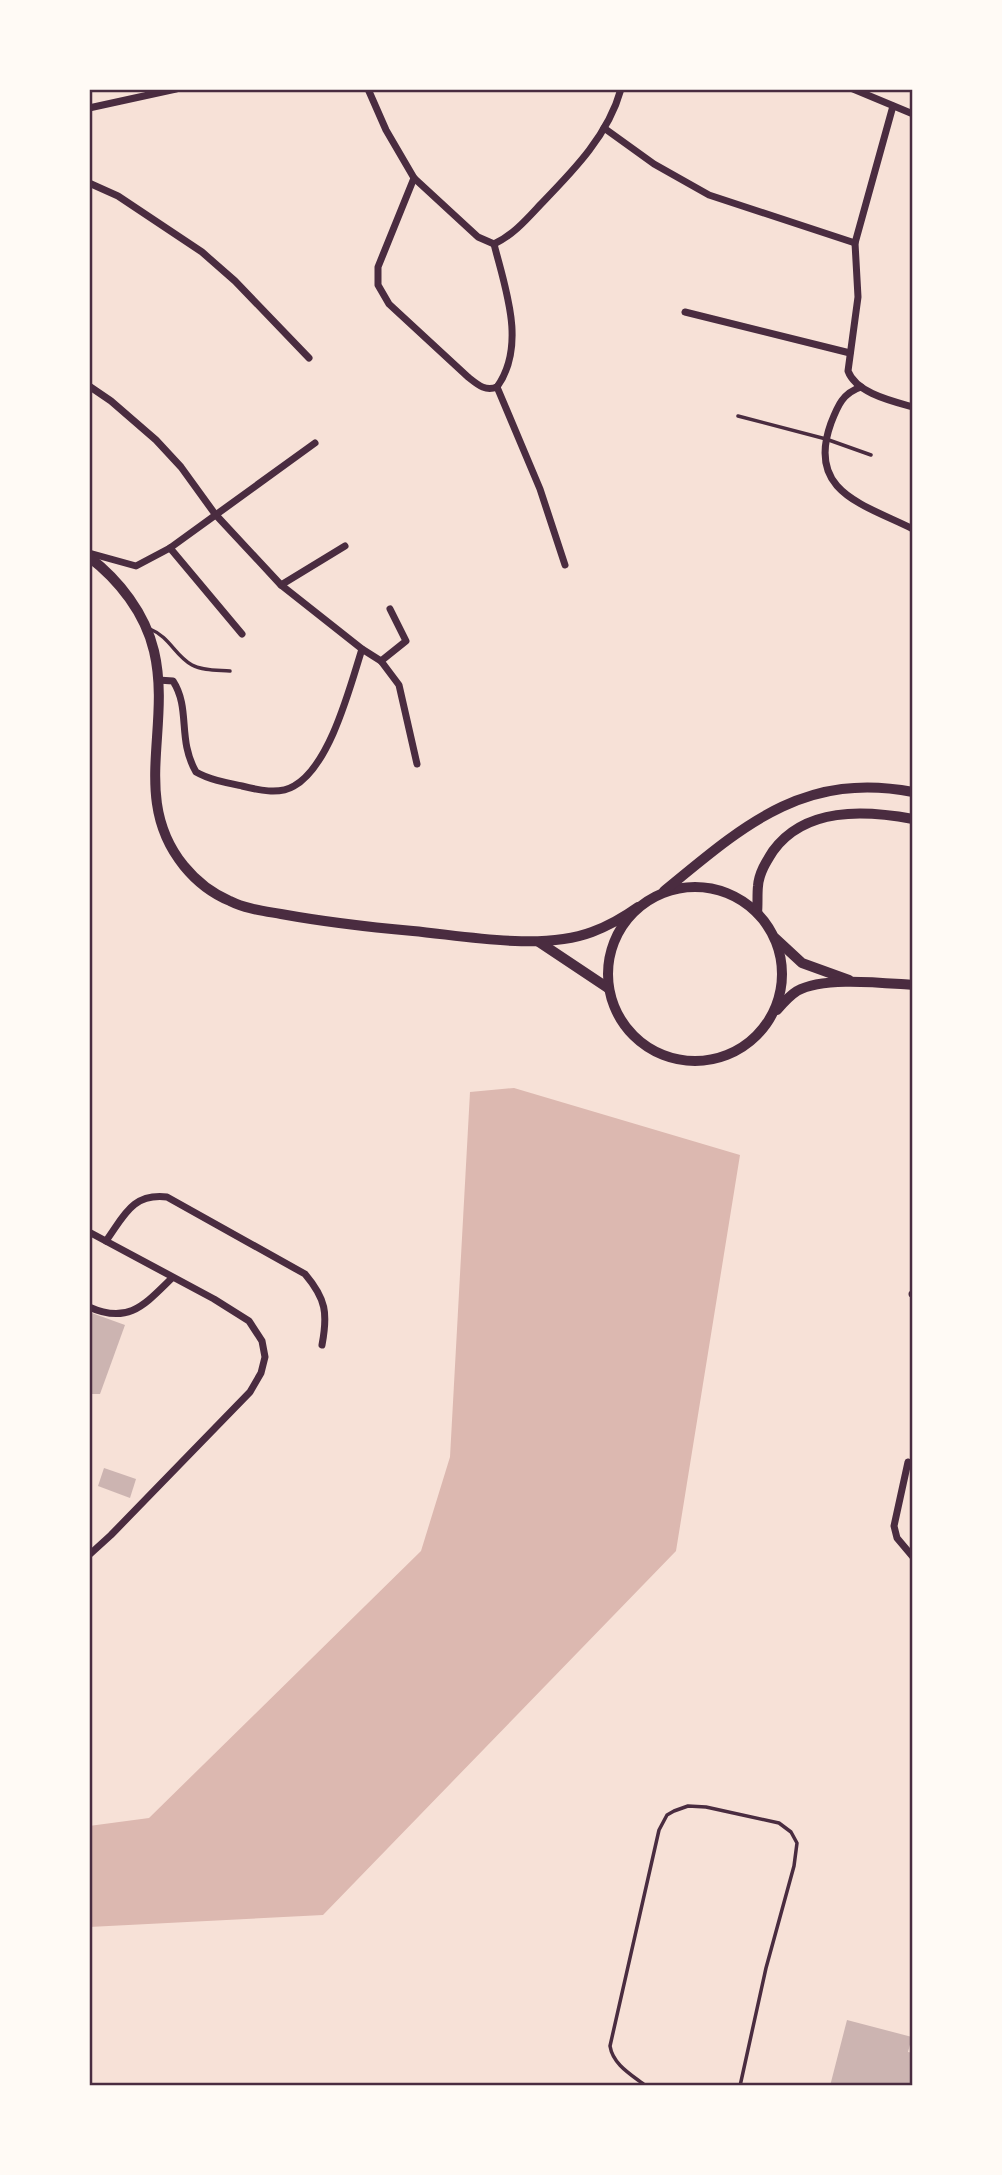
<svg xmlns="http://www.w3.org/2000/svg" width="1002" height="2175" font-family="Roboto,sans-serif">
  <rect width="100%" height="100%" fill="#f7e1d7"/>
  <!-- water -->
  <polygon fill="#dcb8b0" points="514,1088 740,1155 676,1551 323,1915 89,1927 89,1826 149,1818 421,1551 450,1457 470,1092"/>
  <!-- building -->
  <g fill="#ccb4b1">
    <polygon points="89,1312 125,1325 100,1394 89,1394"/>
    <polygon points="104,1468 136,1479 130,1498 98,1486"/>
    <polygon points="847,2020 912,2037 908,2052 913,2053 913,2086 830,2086"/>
  </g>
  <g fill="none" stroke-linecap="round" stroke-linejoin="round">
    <!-- service -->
    <g stroke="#4a2c40" stroke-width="3.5">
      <polyline points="738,416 826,439 871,455"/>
      <path d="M150 629C170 637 175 656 192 665 203 671 218 670 230 671"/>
      <path d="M646 2086C632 2075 613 2065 610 2046L659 1830 667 1815 674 1811 688 1806 706 1807 779 1823 791 1832 797 1843 794 1866 766 1968 740 2086"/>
    </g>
    <!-- minor -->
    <g stroke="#4a2c40" stroke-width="7">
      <path d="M368 89 386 130 414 178 478 237 494 244C513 235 526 220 540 205 573 171 608 136 621 89"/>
      <polyline points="853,89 913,114"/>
      <path d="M893 106 855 243 858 297 848 371C856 393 892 401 913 407"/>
      <polyline points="89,108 176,89"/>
      <polyline points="604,128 654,164 709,195 855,243"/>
      <path d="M414 178 378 267V285L389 304 468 377C477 384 485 392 497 387"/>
      <polyline points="89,183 118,196 202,252 235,281 309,358"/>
      <path d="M494 244C505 288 527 345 497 387"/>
      <polyline points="685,312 850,353"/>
      <polyline points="89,386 111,401 156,440 181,467 215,514 281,585 362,649 381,661 399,685 417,764"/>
      <polyline points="497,387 540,489 565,565"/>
      <path d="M861 387C843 393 838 405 831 423 806 492 863 504 913 529"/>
      <polyline points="170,548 242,634"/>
      <polyline points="89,553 136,566 170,548 315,443"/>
      <polyline points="281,585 345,546"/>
      <polyline points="381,661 406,641 390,609"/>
      <path d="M158 680 173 681C191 709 177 739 196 772 210 780 227 783 242 786 258 790 279 795 294 786 330 766 350 687 362 649"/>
      <polyline points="89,1232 214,1299 249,1321 262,1341 265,1357 261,1373 250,1392 111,1535 89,1555"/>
      <path d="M106 1241C124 1216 132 1193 167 1197L305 1274C326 1299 328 1313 322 1345"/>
      <polyline points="912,1294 913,1294"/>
      <path d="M89 1307C129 1325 145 1304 172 1278"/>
      <polyline points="908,1462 894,1526 897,1538 913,1557"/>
    </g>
    <!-- secondary -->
    <g stroke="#4a2c40" stroke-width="10">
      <path d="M89 557C119 580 145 613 154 651 172 727 130 800 184 866 197 882 211 893 230 901 246 909 264 911 281 914 325 922 368 927 413 931 466 936 541 951 592 932 608 926 624 917 638 907"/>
      <circle cx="695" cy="974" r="87"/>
      <path d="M664 891C743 826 803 771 913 792"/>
      <path d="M757 913C758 904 757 895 758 886 759 873 766 862 773 851 805 807 864 810 913 819"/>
      <polyline points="775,938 802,963 849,980"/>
      <polyline points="539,942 608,988"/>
      <path d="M777 1010C783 1003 789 996 797 991 823 976 883 983 913 985"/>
    </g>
  </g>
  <!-- border -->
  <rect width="1002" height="2175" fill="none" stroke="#fffaf5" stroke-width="182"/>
  <rect x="91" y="91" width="820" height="1993" fill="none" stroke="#4a2c40" stroke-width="2.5"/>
</svg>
